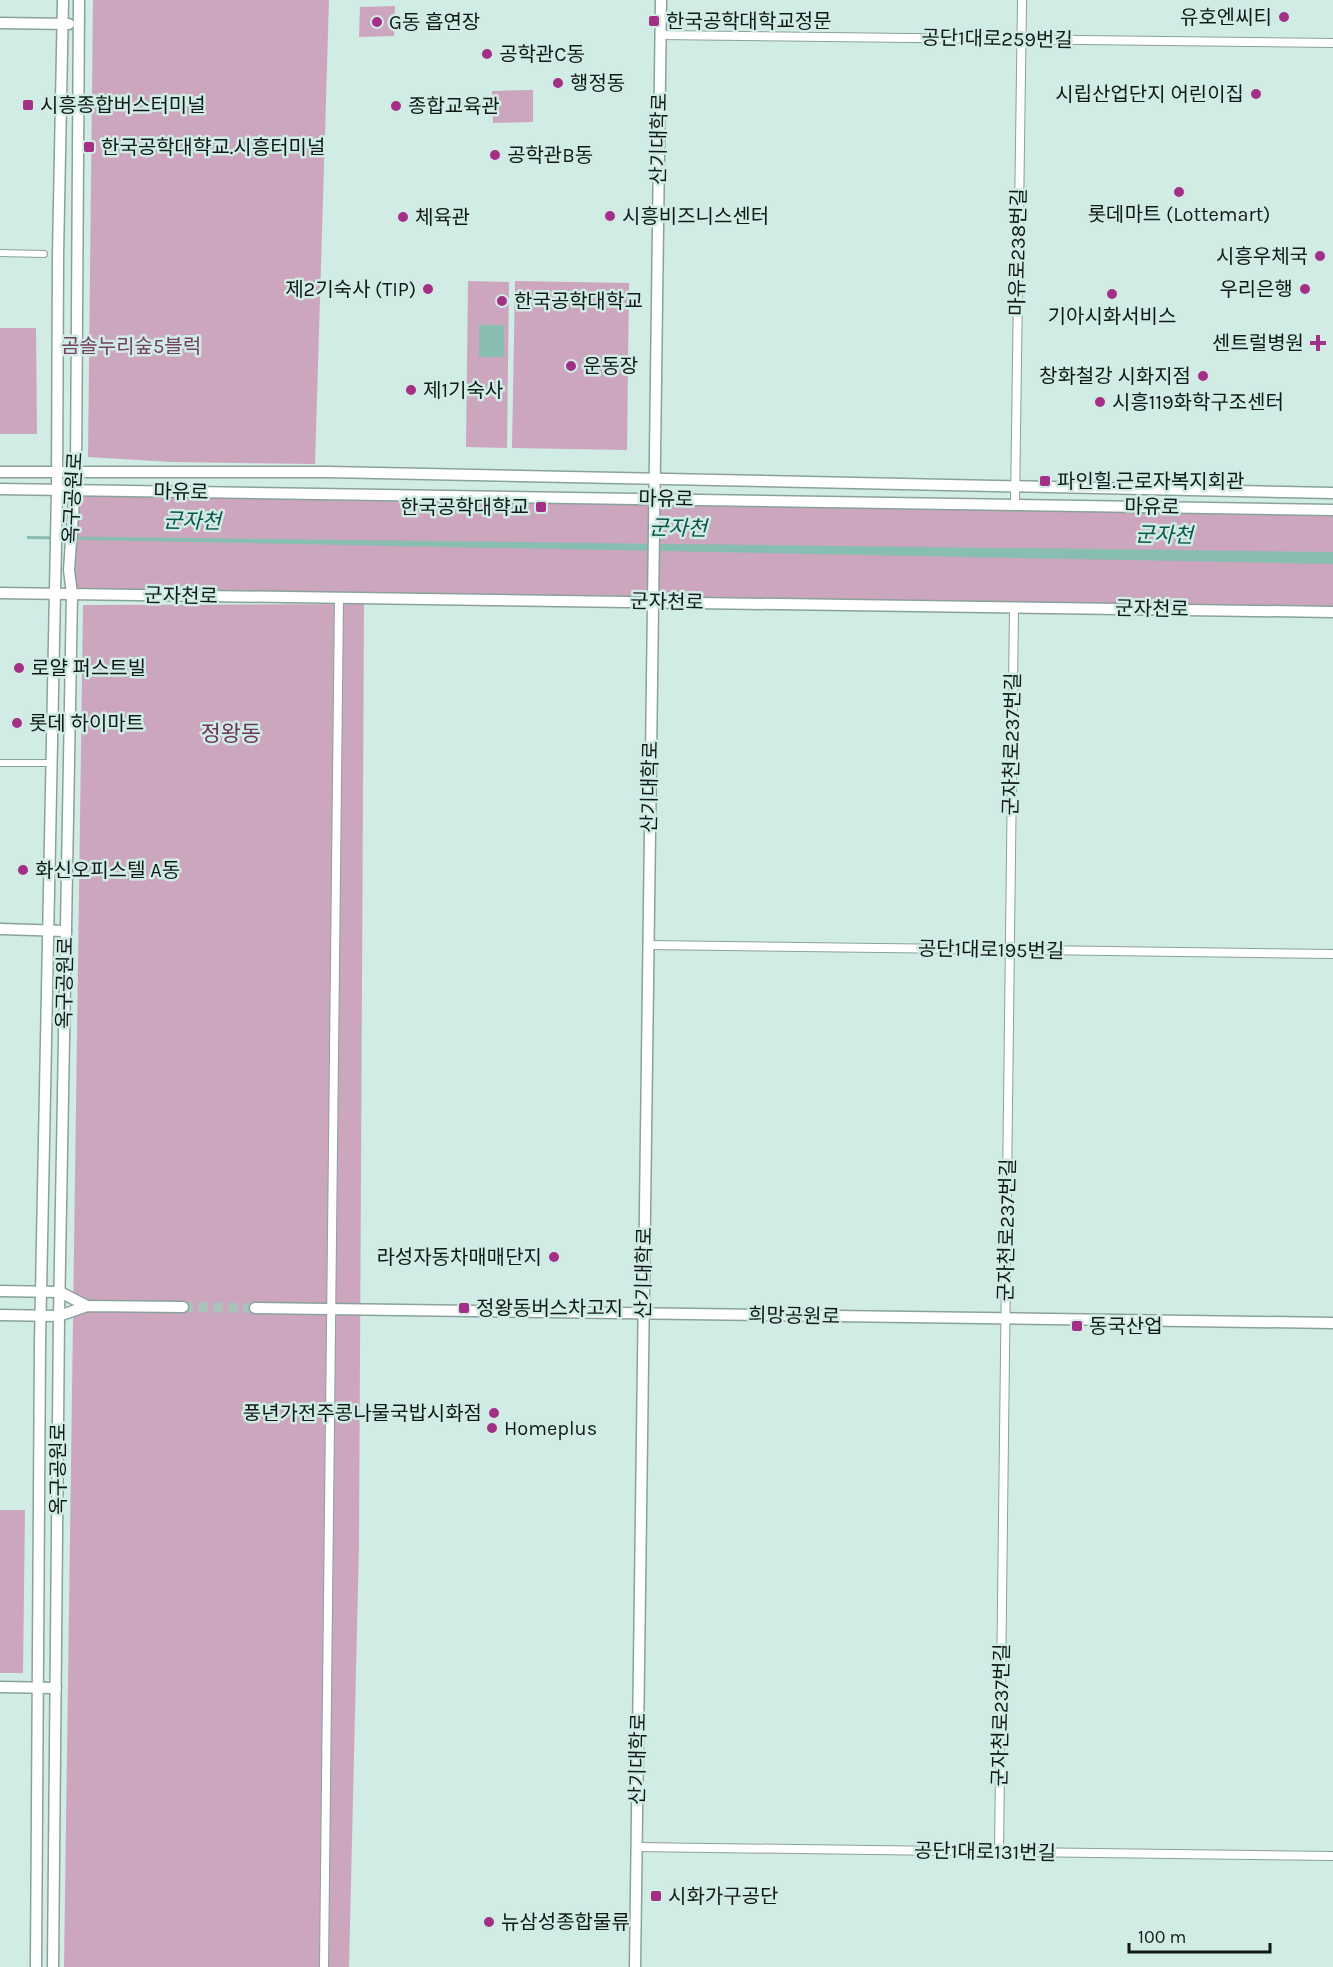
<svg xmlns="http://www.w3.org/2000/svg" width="1333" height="1967" font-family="Karla,'Noto Sans KR',sans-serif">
  <rect width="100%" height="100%" fill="#d1ebe5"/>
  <!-- green -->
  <g fill="#cca6be">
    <polygon points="93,0 329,0 315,464 172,462 88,457"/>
    <polygon points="395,6 394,36 359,37 360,7"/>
    <polygon points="533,90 533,122 493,123 492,91"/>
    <polygon points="468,281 509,282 507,448 466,447"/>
    <polygon points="515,281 629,283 627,450 512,448"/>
    <polygon points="0,328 36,328 37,434 0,434"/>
    <polygon points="75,491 1333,509 1333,612 72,594"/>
    <polygon points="364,604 359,1544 349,1967 64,1967 83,605"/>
    <polygon points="0,1510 25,1510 23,1673 0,1673"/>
  </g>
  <!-- water -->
  <g fill="#88bdb1">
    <rect x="479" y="325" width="25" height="32"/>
    <polygon points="27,536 1333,552 1333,564 87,540 27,539"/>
  </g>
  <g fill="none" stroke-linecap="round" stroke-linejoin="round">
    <!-- tertiary-tunnel -->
    <polyline stroke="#aac1bc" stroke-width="10" stroke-dasharray="10 5" stroke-linecap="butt" points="183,1307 255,1308"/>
    <defs>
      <g id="pedestrian">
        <polyline points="0,253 44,254"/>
        <polyline points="0,763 52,763"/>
      </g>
      <g id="minor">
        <polyline points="660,35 1333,43"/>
        <polyline points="1015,505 1022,0"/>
        <polyline points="648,945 1333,954"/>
        <polyline points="637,1847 1333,1856"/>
        <polyline points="999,1852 1014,607"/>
        <polyline points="324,1967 339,598"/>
      </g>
      <g id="tertiary">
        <polyline points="0,23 69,24"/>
        <polyline points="0,472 329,472 1333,493"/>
        <polyline points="0,489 1333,510"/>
        <polyline points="0,593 1333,612"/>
        <polyline points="0,929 66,931"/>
        <polyline points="0,1291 60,1292 87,1306"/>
        <polyline points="255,1308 1333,1323"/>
        <polyline points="0,1315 59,1316 87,1306 183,1307"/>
        <polyline points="0,1687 56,1688"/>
        <polyline points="36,1967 40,1342 57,491 58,255 63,0"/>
        <polyline points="53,1967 59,1316 72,594 69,570 76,472 79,0"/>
        <polyline points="635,1967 661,0"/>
      </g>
    </defs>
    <!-- pedestrian casing -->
    <use href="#pedestrian" stroke="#8aa29c" stroke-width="8"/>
    <!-- minor casing -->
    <use href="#minor" stroke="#8aa29c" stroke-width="10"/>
    <!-- tertiary casing -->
    <use href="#tertiary" stroke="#8aa29c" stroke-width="13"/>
    <!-- pedestrian -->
    <use href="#pedestrian" stroke="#fff" stroke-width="6"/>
    <!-- minor -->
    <use href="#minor" stroke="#fff" stroke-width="8"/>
    <!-- tertiary -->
    <use href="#tertiary" stroke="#fff" stroke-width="10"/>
  </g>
  <!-- markers -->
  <g fill="#a42f87" stroke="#d1ebe5" stroke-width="2">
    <circle cx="1284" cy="17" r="6"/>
    <rect x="648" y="15" width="12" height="12" rx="3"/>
    <circle cx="377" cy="22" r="6"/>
    <circle cx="487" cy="54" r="6"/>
    <circle cx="558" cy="83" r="6"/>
    <circle cx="1256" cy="94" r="6"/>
    <rect x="22" y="99" width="12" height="12" rx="3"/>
    <circle cx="396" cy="106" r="6"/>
    <rect x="83" y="141" width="12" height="12" rx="3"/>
    <circle cx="495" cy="155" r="6"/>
    <circle cx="1179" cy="192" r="6"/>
    <circle cx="610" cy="216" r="6"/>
    <circle cx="403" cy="217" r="6"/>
    <circle cx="1320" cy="256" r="6"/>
    <circle cx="428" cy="289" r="6"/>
    <circle cx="1305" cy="289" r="6"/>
    <circle cx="1112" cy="294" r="6"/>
    <circle cx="502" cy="301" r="6"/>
    <path d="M1315 334h6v6h6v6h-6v6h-6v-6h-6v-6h6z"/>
    <circle cx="571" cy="366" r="6"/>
    <circle cx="1203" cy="376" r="6"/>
    <circle cx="411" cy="390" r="6"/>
    <circle cx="1100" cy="402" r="6"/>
    <rect x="1039" y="475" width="12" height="12" rx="3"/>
    <rect x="535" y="501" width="12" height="12" rx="3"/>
    <circle cx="19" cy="668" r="6"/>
    <circle cx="17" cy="723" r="6"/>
    <circle cx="23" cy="870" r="6"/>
    <circle cx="554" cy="1257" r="6"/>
    <rect x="458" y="1302" width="12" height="12" rx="3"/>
    <rect x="1071" y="1320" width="12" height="12" rx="3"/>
    <circle cx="494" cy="1413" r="6"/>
    <circle cx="492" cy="1428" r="6"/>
    <rect x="650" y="1890" width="12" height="12" rx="3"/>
    <circle cx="489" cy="1922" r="6"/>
  </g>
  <g text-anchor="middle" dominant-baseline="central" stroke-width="5" stroke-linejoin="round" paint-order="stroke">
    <!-- poi labels -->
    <g font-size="20" fill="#101917" stroke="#d1ebe5" text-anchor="start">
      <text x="1272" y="17" text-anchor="end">유호엔씨티</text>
      <text x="666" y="21">한국공학대학교정문</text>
      <text x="389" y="22">G동 흡연장</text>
      <text x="499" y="54">공학관C동</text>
      <text x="570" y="83">행정동</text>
      <text x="1244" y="94" text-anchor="end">시립산업단지 어린이집</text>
      <text x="40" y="105">시흥종합버스터미널</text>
      <text x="408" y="106">종합교육관</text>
      <text x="101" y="147">한국공학대햑교.시흥터미널</text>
      <text x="507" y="155">공학관B동</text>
      <text x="1179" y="214" text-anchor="middle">롯데마트 (Lottemart)</text>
      <text x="622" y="216">시흥비즈니스센터</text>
      <text x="415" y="217">체육관</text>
      <text x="1308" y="256" text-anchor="end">시흥우체국</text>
      <text x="416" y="289" text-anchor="end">제2기숙사 (TIP)</text>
      <text x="1293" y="289" text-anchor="end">우리은행</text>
      <text x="514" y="301">한국공학대학교</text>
      <text x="1112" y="316" text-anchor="middle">기아시화서비스</text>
      <text x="1304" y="343" text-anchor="end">센트럴병원</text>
      <text x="583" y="366">운동장</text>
      <text x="1191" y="376" text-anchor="end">창화철강 시화지점</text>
      <text x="423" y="390">제1기숙사</text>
      <text x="1112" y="402">시흥119화학구조센터</text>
      <text x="1057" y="481">파인힐.근로자복지회관</text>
      <text x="529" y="507" text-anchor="end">한국공학대햑교</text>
      <text x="31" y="668">로얄 퍼스트빌</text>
      <text x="29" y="723">롯데 하이마트</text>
      <text x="35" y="870">화신오피스텔 A동</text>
      <text x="542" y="1257" text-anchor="end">라성자동차매매단지</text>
      <text x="476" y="1308">정왕동버스차고지</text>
      <text x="1089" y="1326">동국산업</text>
      <text x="482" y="1413" text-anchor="end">풍년가전주콩나물국밥시화점</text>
      <text x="504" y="1428">Homeplus</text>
      <text x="668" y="1896">시화가구공단</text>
      <text x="501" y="1922">뉴삼성종합물류</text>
    </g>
    <!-- street labels -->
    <g font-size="20" fill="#101917" stroke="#d1ebe5">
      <text transform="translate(997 39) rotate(1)">공단1대로259번길</text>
      <text transform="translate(659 139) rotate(-89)">산기대학로</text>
      <text transform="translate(1018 252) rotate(-89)">마유로238번길</text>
      <text transform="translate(181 492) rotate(1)">마유로</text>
      <text transform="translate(73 498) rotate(-87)">옥구공원로</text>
      <text transform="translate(666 499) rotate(1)">마유로</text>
      <text transform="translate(1152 507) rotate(1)">마유로</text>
      <text transform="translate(181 596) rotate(1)">군자천로</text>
      <text transform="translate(667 602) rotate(1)">군자천로</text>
      <text transform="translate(1152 609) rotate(1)">군자천로</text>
      <text transform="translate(1012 744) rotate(-89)">군자천로237번길</text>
      <text transform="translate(650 787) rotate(-89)">산기대학로</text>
      <text transform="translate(991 950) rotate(1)">공단1대로195번길</text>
      <text transform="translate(65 983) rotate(-89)">옥구공원로</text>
      <text transform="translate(1007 1230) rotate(-89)">군자천로237번길</text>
      <text transform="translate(644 1273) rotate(-89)">산기대학로</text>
      <text transform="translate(794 1316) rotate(1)">희망공원로</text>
      <text transform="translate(58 1469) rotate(-90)">옥구공원로</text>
      <text transform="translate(1001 1715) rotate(-89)">군자천로237번길</text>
      <text transform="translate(638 1759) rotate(-89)">산기대학로</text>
      <text transform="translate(985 1852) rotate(1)">공단1대로131번길</text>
    </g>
    <!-- park labels -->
    <g font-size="20" fill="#744064" stroke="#d1ebe5">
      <text x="131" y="346">곰솔누리숲5블럭</text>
    </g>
    <!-- water labels -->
    <g font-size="21" font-style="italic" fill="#0b564b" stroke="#d1ebe5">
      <text transform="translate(192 521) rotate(1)">군자천</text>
      <text transform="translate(678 528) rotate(1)">군자천</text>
      <text transform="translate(1164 535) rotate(1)">군자천</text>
    </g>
    <!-- quarter labels -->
    <g font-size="22" fill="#6e335d" stroke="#d1ebe5">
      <text x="231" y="734">정왕동</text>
    </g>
  </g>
  <!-- scale -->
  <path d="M1129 1943v9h141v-9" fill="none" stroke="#101917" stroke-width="3"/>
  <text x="1138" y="1943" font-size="18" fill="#101917" stroke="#d1ebe5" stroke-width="4.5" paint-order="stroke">100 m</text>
</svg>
